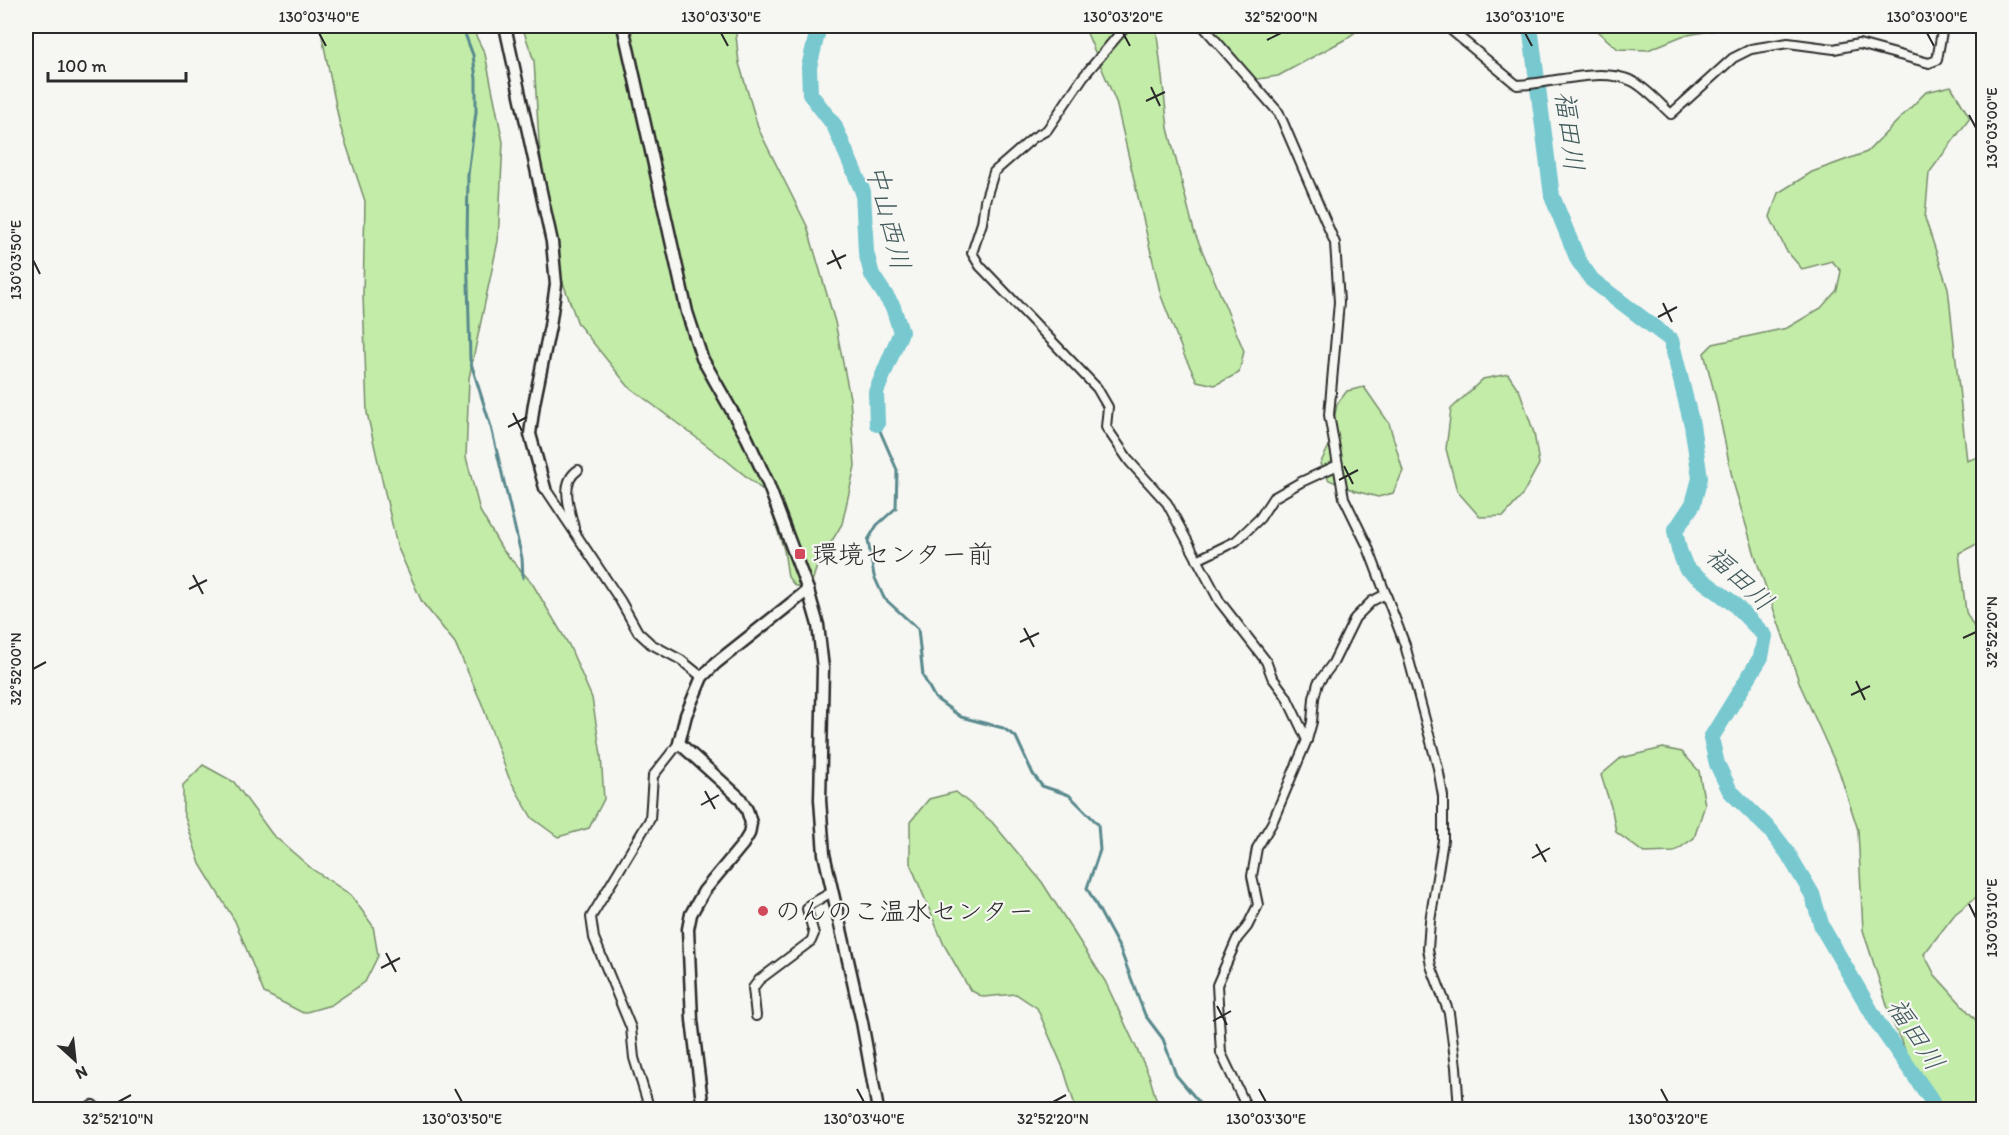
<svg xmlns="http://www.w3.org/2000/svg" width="2009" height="1135" font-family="Itim,'Klee One',sans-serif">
  <rect width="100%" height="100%" fill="#f6f6f2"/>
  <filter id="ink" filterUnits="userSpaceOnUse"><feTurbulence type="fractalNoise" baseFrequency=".0167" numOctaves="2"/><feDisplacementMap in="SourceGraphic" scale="12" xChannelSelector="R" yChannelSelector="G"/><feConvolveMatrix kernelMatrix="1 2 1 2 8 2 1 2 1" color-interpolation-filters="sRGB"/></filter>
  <g filter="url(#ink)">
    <!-- green -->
    <g fill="#c2eca8" stroke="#768c6a" stroke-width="1.5">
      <polygon points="320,26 471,26 485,54 503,142 498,241 469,378 466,457 480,511 502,549 532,583 569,645 592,698 601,755 604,799 589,828 558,837 532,818 509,778 482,704 455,643 422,602 397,546 367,413 363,295 365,201 340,126"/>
      <polygon points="522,26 735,26 739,63 759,130 807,226 835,322 850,398 855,466 842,524 817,566 811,585 795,586 788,577 784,550 765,492 726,460 628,386 578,324 551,250 539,142 534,61"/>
      <polygon points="1084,26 1156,26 1168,128 1194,231 1244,351 1239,373 1215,385 1197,381 1184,355 1161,296 1116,102"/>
      <polygon points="1205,26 1361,26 1361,28 1344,40 1278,76 1251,80"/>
      <polygon points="1591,26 1817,26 1773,30 1733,27 1682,36 1648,50 1618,49"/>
      <polygon points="1951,86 1970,118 1929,173 1925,218 1948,288 1967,461 1983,455 1983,541 1959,553 1966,612 1983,644 1984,891 1955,914 1924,954 1935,975 1983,1028 1983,1110 1932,1109 1892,1021 1863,930 1858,830 1839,771 1801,687 1758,565 1733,482 1716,399 1704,353 1713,344 1787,328 1821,308 1837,290 1841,271 1832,261 1802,269 1786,250 1770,217 1778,193 1812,172 1867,152 1926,92"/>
      <polygon points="1508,374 1520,392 1534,433 1539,464 1521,497 1504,516 1480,517 1457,491 1446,449 1451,409 1483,379"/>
      <polygon points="1364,387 1389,423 1403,471 1393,493 1378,497 1355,491 1329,480 1320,464 1329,446 1337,404 1347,391"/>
      <polygon points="1663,748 1682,752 1699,771 1705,805 1694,838 1674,852 1644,853 1616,832 1612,810 1601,775 1621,758"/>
      <polygon points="203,765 234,782 272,834 312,869 351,895 373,926 378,956 365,982 331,1005 303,1013 264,993 235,921 200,864 183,811 183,785"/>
      <polygon points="956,792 992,822 1042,882 1105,981 1149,1075 1159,1109 1076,1109 1064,1070 1037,1008 1016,994 983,997 970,990 944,945 910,863 910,822 929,799"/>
    </g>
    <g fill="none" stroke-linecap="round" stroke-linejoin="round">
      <!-- stream -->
      <g stroke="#59898d" stroke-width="3">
        <polyline points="462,26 473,55 476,79 476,112 468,175 467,242 470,360 491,427 522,558 523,578"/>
        <polyline points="877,424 897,470 896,508 877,525 868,540 874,576 884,598 918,629 923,676 935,698 961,717 1003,728 1016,737 1033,774 1042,786 1069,795 1098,824 1100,850 1087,888 1120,949 1145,1015 1163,1039 1176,1075 1198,1101 1202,1110"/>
      </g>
      <!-- river -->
      <g stroke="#77c8cf" stroke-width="16">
        <polyline points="819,26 809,67 810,94 834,125 863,192 866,252 872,275 893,307 901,332 876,392 877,424"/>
        <polyline points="1530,26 1552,196 1578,260 1592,280 1671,340 1692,425 1700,478 1693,504 1675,531 1679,550 1686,568 1733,603 1765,636 1761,657 1711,738 1717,764 1730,791 1770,830 1787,852 1812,894 1822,927 1879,1025 1930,1098 1935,1110"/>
      </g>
      <defs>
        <g id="street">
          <polyline points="1126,26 1083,77 1047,130 1033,138 994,172 985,201 982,223 972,253 980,266 1097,388 1108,407 1106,427 1130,462 1167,503 1220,602 1266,661 1272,677 1286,696 1307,740"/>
          <polyline points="1203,26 1279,113 1335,243 1339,302 1329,415 1344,498 1367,545 1405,645 1438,768 1443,796 1443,840 1430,921 1428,949 1431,966 1449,1013 1456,1067 1459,1110"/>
          <path d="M1446 26 1517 85C1552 84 1599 66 1632 81 1645 87 1660 104 1671 114L1733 58 1751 49 1788 43 1834 49 1859 44 1929 63 1937 60 1943 26"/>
          <polyline points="545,488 620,600 638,632 651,644 681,660 702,677"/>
          <path d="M574 528C570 509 559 483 578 470"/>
          <polyline points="1197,560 1236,541 1260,518 1273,498 1301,482 1338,465"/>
          <polyline points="756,1016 753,988 759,980 811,941 814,934 807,909 809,905 832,892"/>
          <polyline points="85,1110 93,1105 99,1110"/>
          <polyline points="650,1110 634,1058 631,1028 594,938 591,917 650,819 653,776 679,743"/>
          <polyline points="1248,1110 1221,1053 1217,985 1237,939 1247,927 1258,905 1252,876 1257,848 1272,823 1307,740 1312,722 1314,698 1318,683 1333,663 1355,618 1372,601 1386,594"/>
        </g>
        <g id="secondary">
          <polyline points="505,26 552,242 556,284 550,326 534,404 530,434 545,488"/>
          <polyline points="623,26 687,312 702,358 747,438 767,481 808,590 818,625 823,668 820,800 824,854 862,1022 878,1110"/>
          <polyline points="703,1110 692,1020 688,929 691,914 704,891 743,844 749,834 751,823 747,810 740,798 679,743 686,715 702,677 716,663 808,590"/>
        </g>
      </defs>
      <!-- street casing -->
      <use href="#street" stroke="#2b2b2b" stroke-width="12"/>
      <!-- secondary casing -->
      <use href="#secondary" stroke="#2b2b2b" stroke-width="15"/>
      <!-- street -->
      <use href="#street" stroke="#f6f6f2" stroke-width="8"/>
      <!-- secondary -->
      <use href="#secondary" stroke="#f6f6f2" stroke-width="10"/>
    </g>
  </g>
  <!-- ticks -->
  <path fill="none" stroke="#2b2b2b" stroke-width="2" d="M319 33 326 46M721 33 728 46M1123 33 1130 46M1525 33 1532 46M1927 33 1934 46M1267 40 1281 33M1151 87 1160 106M1146 101 1165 92M1969 115 1976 128M832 250 841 269M33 260 40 274M827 264 846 255M1663 303 1672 322M1658 317 1677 307M513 413 522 431M508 427 527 417M1344 466 1353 484M1339 480 1358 470M193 575 203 594M189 589 207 580M1024 628 1034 647M1963 638 1976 632M1020 642 1039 633M33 669 46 662M1856 681 1865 700M1851 695 1870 686M705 791 715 809M701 805 719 795M1536 844 1546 862M1532 858 1550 848M1969 904 1976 918M386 953 396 972M381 968 400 958M1217 1006 1227 1025M1213 1021 1231 1011M455 1089 462 1102M857 1089 864 1102M1259 1089 1266 1102M1661 1089 1668 1102M118 1102 131 1095M1053 1102 1066 1095"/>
  <!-- markers -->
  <g fill="#d1495b" stroke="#f6f6f2" stroke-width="2">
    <rect x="794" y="548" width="12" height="12" rx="3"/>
    <circle cx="763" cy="911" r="6"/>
  </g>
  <g text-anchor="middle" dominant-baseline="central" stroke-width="4.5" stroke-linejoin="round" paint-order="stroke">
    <!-- poi labels -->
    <g font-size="26" fill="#2b2b2b" stroke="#f6f6f2" text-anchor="start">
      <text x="812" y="554">環境センター前</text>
      <text x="775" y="911">のんのこ温水センター</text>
    </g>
    <!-- water labels -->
    <g font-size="27" font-style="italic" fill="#425a5c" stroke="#f6f6f2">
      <text transform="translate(1570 131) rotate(83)">福田川</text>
      <text transform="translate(889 217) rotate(76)">中山西川</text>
      <text transform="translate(1740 578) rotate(43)">福田川</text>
      <text transform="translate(1916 1034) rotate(57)">福田川</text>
    </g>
  </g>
  <!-- margin -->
  <rect width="2009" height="1135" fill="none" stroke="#f6f6f2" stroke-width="66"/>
  <!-- north arrow -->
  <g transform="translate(75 1060) rotate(153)" stroke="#f6f6f2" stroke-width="4.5" paint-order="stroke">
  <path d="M0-4.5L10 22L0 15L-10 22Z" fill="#2b2b2b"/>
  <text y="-9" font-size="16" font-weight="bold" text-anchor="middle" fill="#2b2b2b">N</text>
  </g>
  <!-- scale -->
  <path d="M48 72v9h138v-9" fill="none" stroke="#2b2b2b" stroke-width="3"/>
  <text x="57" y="72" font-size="18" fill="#2b2b2b" stroke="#f6f6f2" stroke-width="4.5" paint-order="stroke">100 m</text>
  <rect x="33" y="33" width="1943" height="1069" fill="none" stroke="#2b2b2b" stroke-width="2"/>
  <g font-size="15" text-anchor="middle" fill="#2b2b2b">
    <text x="319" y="22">130°03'40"E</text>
    <text x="721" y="22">130°03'30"E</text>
    <text x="1123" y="22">130°03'20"E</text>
    <text x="1281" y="22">32°52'00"N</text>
    <text x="1525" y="22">130°03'10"E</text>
    <text x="1927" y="22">130°03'00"E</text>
    <text transform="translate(1992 128) rotate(-90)" y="5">130°03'00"E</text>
    <text transform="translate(16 260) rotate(-90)" y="5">130°03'50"E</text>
    <text transform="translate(1992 632) rotate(-90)" y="5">32°52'20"N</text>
    <text transform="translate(16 669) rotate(-90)" y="5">32°52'00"N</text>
    <text transform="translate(1992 918) rotate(-90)" y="5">130°03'10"E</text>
    <text x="118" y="1124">32°52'10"N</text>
    <text x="462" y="1124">130°03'50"E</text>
    <text x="864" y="1124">130°03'40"E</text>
    <text x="1053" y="1124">32°52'20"N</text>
    <text x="1266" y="1124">130°03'30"E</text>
    <text x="1668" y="1124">130°03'20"E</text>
  </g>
</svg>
